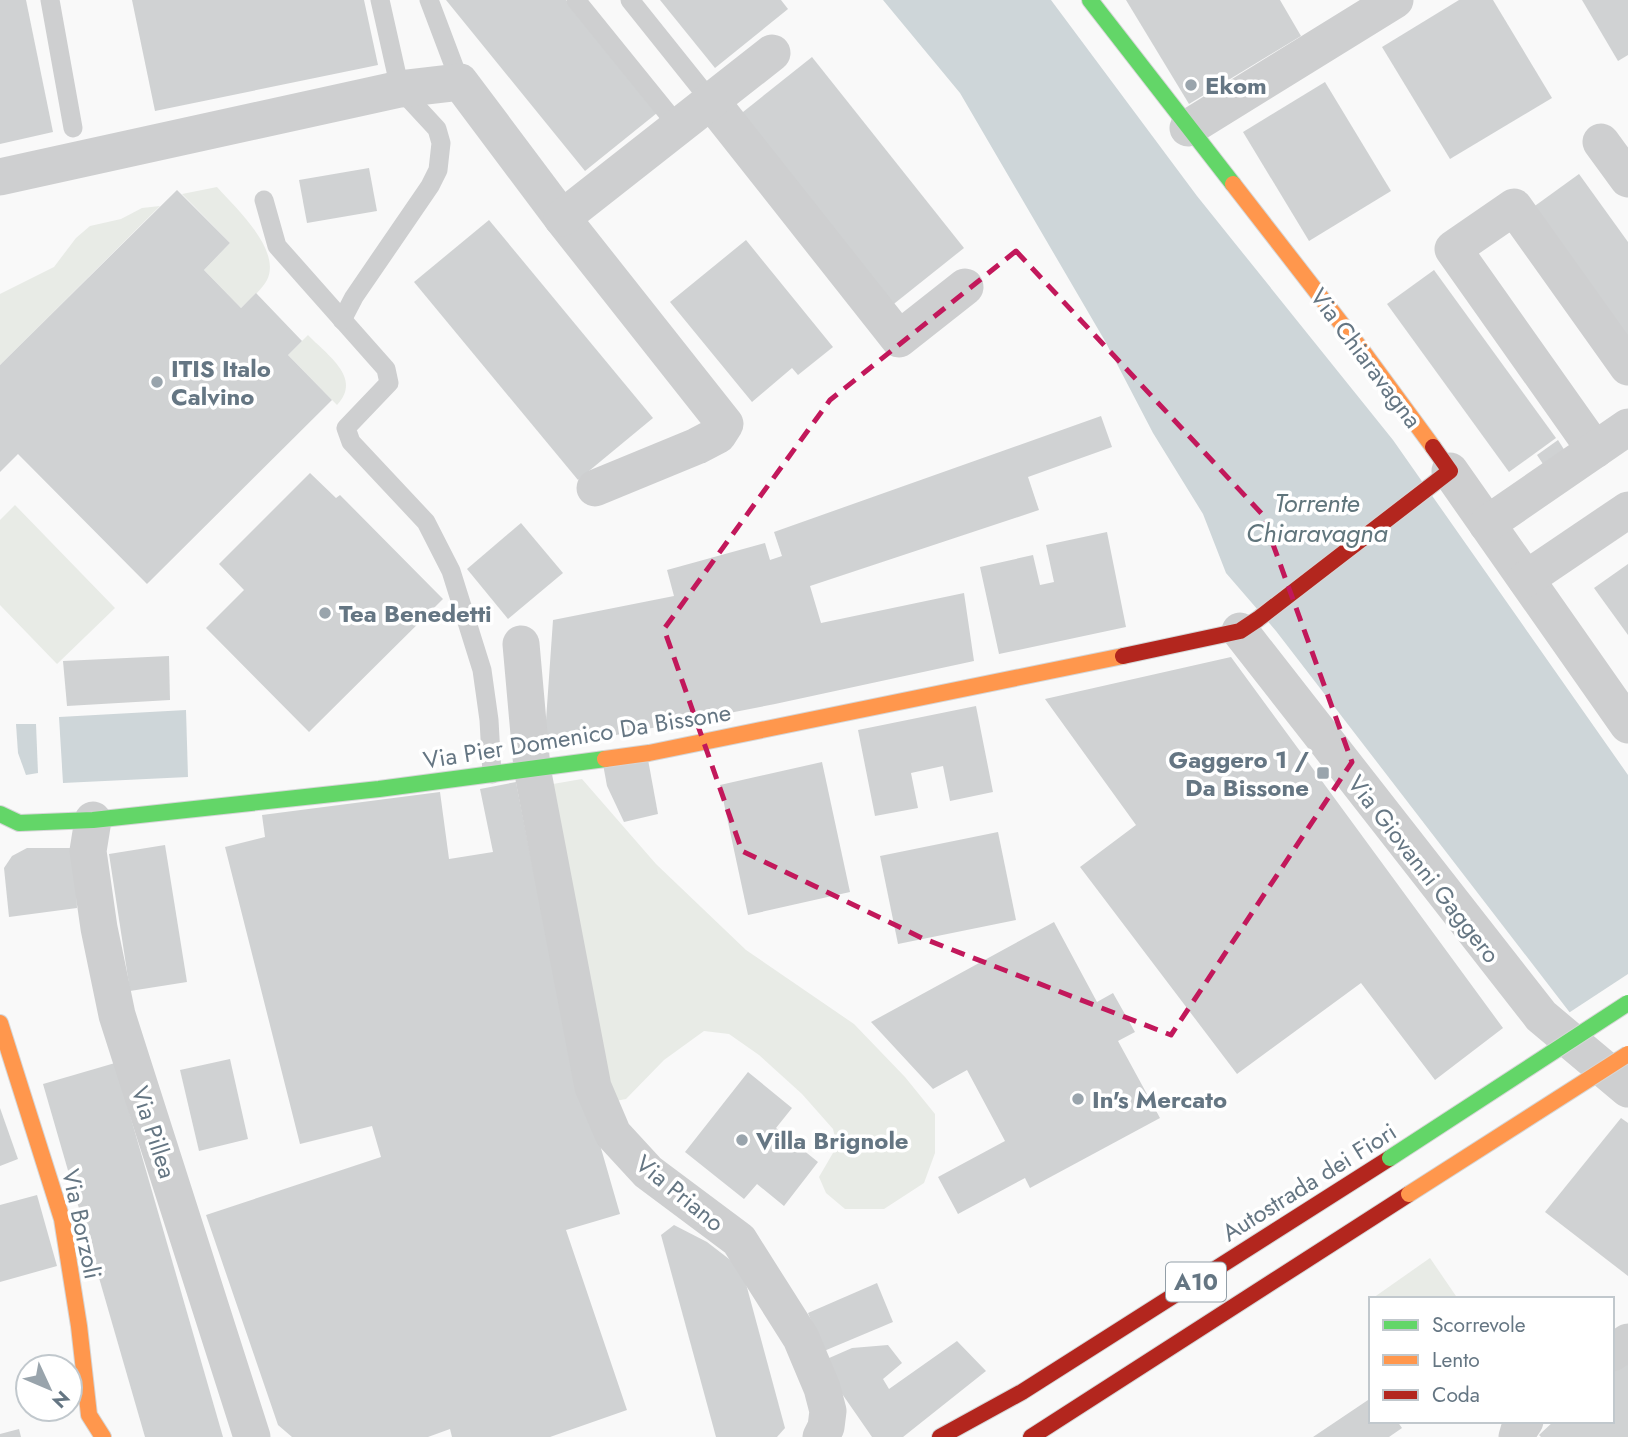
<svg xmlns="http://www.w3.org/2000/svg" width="1628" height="1437" font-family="Jost,sans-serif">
  <rect width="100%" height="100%" fill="#f9f9f9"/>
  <!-- green -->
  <g fill="#e8ebe6">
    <path d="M217 187C235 207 282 250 267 280 261 291 249 300 241 308L204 270 230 243 182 194Z"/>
    <polygon points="160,206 0,365 0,294 54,267 76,238 90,226 121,219 142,208"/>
    <path d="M308 335C327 355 363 378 337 405L288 355Z"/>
    <polygon points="15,505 115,608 57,664 0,605 0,520"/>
    <polygon points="582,779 656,864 746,950 854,1024 905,1077 935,1114 935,1153 924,1183 884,1209 845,1209 826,1193 819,1177 837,1146 833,1129 802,1094 759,1055 729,1034 704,1031 664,1060 626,1099 610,1102 547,785"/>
    <polygon points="1430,1258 1458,1299 1373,1299 1373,1298"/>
  </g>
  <!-- water -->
  <g fill="#ced6d9">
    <polygon points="883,0 1051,0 1197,196 1393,440 1628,775 1628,1038 1574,1018 1276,631 1226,573 1203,514 1153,433 1105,341 960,93"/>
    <polygon points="186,710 188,777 63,783 59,717"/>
    <polygon points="16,724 36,724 38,773 26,775 18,753"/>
  </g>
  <!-- pier -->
  <polygon fill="#f9f9f9" points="1628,974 1628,1041 1573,1021 1567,1014"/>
  <!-- building -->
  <g fill="#d0d2d3">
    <polygon points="0,0 26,0 53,132 0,144"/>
    <polygon points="132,0 364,0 378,65 155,111"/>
    <polygon points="446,0 566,0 657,113 585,171"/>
    <polygon points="660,0 781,0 788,9 715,68"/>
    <polygon points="1126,0 1280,0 1301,36 1189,104"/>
    <polygon points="1459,0 1493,0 1552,98 1450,159 1382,47"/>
    <polygon points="1582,0 1628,0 1628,55 1618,61"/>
    <polygon points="812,57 964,248 890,307 738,116"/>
    <polygon points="1325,82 1391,191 1309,241 1243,132"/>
    <polygon points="369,168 377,211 307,223 299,180"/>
    <polygon points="1579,174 1628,242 1628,340 1532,208"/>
    <polygon points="177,190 230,243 204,270 241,308 256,293 302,341 288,355 332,400 147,584 18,454 0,472 0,365"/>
    <polygon points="489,220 653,418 578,480 414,282"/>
    <polygon points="746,240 833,347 798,375 792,368 752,402 670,302"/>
    <polygon points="1434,270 1556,438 1509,472 1387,304"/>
    <polygon points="1101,416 1112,447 1028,477 1039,510 810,586 821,623 964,593 974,661 775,704 544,749 553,620 674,596 667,570 765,543 770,560 782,556 774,532"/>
    <polygon points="1558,440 1570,459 1549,473 1537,455"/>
    <polygon points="310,473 336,498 340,495 443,599 309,732 206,628 244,590 219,564"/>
    <polygon points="521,523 563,573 508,619 467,569"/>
    <polygon points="1107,532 1126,627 999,654 980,567 1033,555 1040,585 1054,582 1046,545"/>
    <polygon points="1628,564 1628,635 1594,588"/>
    <polygon points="169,656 170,700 67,706 63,661"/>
    <polygon points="1231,657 1503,1028 1435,1080 1361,983 1237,1074 1080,867 1136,825 1045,699"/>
    <polygon points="976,706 993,792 950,801 943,766 911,773 918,808 875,816 858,730"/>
    <polygon points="647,754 658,814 624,822 607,786 603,764"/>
    <polygon points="822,762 850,892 748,915 720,785"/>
    <polygon points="516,782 561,1010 620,1214 566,1230 627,1410 550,1437 452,1437 450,1429 428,1437 292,1437 278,1425 206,1215 381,1157 372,1126 300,1144 225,847 265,837 262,815 440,792 449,859 493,852 480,789"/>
    <polygon points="998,832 1016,920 898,944 880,856"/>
    <polygon points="165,845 187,982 130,991 109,854"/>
    <polygon points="27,848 75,848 77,908 9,917 4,868 12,856"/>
    <polygon points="1054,922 1097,1002 1113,993 1135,1032 1118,1041 1160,1118 1030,1188 1025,1178 958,1214 938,1177 1005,1141 967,1070 933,1089 871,1022"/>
    <polygon points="230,1059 248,1139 199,1151 180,1070"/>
    <polygon points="115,1063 223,1437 145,1437 43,1084"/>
    <polygon points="748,1072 792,1108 776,1128 818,1162 784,1206 757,1184 744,1199 685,1152"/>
    <polygon points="0,1108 18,1159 0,1166"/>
    <polygon points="1621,1118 1628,1123 1628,1276 1545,1212"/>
    <polygon points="37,1195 57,1266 0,1282 0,1205"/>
    <polygon points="674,1225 707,1242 742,1269 785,1428 777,1437 716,1437 661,1235"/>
    <polygon points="877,1283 893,1322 824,1351 808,1313"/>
    <polygon points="957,1341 986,1371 903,1437 872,1437 820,1362 852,1348 888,1345 902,1363 883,1379 889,1389"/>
    <polygon points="1628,1361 1628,1437 1541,1437 1539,1435 1554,1421 1612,1421 1612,1370"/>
    <polygon points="1371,1398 1371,1421 1397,1421 1402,1428 1389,1437 1313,1437"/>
    <polygon points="19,1429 21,1437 0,1437 0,1434"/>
  </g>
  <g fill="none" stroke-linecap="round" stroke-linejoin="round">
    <defs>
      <g id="fast">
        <polyline points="1090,0 1233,184"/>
        <polyline points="0,814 19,823 93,820 379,789 605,759"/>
      </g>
      <g id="slow">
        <polyline points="1233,184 1361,349 1433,447"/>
        <polyline points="605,759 649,753 1123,656"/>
        <polyline points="0,1023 62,1219 79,1326 89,1415 103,1437"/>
      </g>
      <g id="jam">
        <polyline points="1123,656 1240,631 1258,619 1450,471 1433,447"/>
        <polyline points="940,1437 1022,1392 1390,1158"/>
        <polyline points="1031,1437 1409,1194"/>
      </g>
    </defs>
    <!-- fast casing -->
    <use href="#fast" stroke="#d5d6d7" stroke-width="18"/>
    <!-- slow casing -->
    <use href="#slow" stroke="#d5d6d7" stroke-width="18"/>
    <!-- jam casing -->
    <use href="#jam" stroke="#d5d6d7" stroke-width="18"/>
    <!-- lane -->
    <g stroke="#cecfd0" stroke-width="19">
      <polyline points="50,0 73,128"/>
      <polyline points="429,0 460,82"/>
      <polyline points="576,0 678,126"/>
      <polyline points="630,0 710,100"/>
      <polyline points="264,200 277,246 386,369 389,383 346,428 351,442 426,522 451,571 482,670 489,720 492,774"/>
      <polyline points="342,320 354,297 430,186 438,170 441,143 437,129 400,89 380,0"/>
    </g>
    <!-- street -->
    <g stroke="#cecfd0" stroke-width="37">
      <polyline points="710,100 899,339 965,287"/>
      <polyline points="1188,128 1395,0"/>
      <polyline points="1601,142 1628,179"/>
      <polyline points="0,177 400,89 460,82 562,218 725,424 718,435 697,446 595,488"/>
      <polyline points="562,218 772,53"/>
      <polyline points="1595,450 1453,249 1514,207 1628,367"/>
      <polyline points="1450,471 1628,725"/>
      <polyline points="1487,524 1628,427"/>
      <polyline points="1526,579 1628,510"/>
      <polyline points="1240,631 1541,1016 1628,1089"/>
      <polyline points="521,644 532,768 593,1087 613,1134 648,1172 739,1240 801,1338 822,1388 828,1411 826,1427 821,1437"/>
      <polyline points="93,820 88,851 99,928 117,1015 252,1437"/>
      <polyline points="1612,1353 1628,1342"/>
      <polyline points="1517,1437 1519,1430 1525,1421"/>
    </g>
    <!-- fast -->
    <use href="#fast" stroke="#63d668" stroke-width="16"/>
    <!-- slow -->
    <use href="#slow" stroke="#ff974d" stroke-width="16"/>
    <!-- jam -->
    <use href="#jam" stroke="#b3261e" stroke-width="16"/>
    <defs>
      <polyline id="fast-bridge" points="1390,1158 1628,1003"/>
      <polyline id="slow-bridge" points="1409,1194 1628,1054"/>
    </defs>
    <!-- fast-bridge casing -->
    <use href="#fast-bridge" stroke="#d5d6d6" stroke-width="18" stroke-linecap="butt"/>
    <!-- slow-bridge casing -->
    <use href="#slow-bridge" stroke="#d5d6d6" stroke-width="18" stroke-linecap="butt"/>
    <!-- fast-bridge -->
    <use href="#fast-bridge" stroke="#63d668" stroke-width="16"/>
    <!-- slow-bridge -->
    <use href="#slow-bridge" stroke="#ff974d" stroke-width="16"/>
  </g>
  <!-- marked area -->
  <path fill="none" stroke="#c2185b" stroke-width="5" stroke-dasharray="14 9" stroke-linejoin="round" d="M1016 251 1262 514 1352 762 1171 1035 922 938 742 851 664 629 830 400Z"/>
  <!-- markers -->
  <g fill="#99a4ac" stroke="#fff" stroke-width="2.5">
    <circle cx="1191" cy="85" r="7"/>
    <circle cx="157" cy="382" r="7"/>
    <circle cx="325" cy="613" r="7"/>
    <rect x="1316" y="766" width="14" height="14" rx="3.5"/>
    <circle cx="1078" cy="1099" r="7"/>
    <circle cx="742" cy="1140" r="7"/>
  </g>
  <g text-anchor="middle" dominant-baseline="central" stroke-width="7" stroke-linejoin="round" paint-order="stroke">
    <!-- shield labels -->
    <rect fill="#fff" stroke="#939fa8" stroke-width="2" x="1166" y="1262.5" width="60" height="39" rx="5"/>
    <g font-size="23" font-weight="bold" fill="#657683">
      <text x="1196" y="1282">A10</text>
    </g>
    <!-- poi labels -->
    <g font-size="24" font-weight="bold" fill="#657683" stroke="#fff" text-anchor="start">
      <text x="1205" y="85">Ekom</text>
      <text x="171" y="368">ITIS Italo<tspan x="171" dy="28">Calvino</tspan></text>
      <text x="339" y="613">Tea Benedetti</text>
      <text x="1309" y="759" text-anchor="end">Gaggero 1 /<tspan x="1309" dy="28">Da Bissone</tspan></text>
      <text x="1092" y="1099">In's Mercato</text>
      <text x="756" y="1140">Villa Brignole</text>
    </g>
    <!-- street labels -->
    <g font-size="24" fill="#657683" stroke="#fff">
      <text transform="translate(1366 358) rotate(53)">Via Chiaravagna</text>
      <text transform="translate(577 736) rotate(-9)">Via Pier Domenico Da Bissone</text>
      <text transform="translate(1424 869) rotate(52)">Via Giovanni Gaggero</text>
      <text transform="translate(154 1132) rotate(72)">Via Pillea</text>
      <text transform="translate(1309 1182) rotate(-32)">Autostrada dei Fiori</text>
      <text transform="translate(680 1193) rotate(39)">Via Priano</text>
      <text transform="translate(82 1224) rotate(78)">Via Borzoli</text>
    </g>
    <!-- water labels -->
    <g font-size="26" font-style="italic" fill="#60757c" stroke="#fff">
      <text x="1317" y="503">Torrente<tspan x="1317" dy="30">Chiaravagna</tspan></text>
    </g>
  </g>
  <!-- legend -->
  <rect x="1369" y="1297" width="245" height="126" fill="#ffffff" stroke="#c1c8cd" stroke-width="2"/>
  <rect x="1383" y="1320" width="35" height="10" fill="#63d668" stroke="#c1c8cd" stroke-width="2"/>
  <text x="1432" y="1332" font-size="21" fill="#657683">Scorrevole</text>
  <rect x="1383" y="1355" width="35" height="10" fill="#ff974d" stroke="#c1c8cd" stroke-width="2"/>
  <text x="1432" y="1367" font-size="21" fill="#657683">Lento</text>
  <rect x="1383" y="1390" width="35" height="10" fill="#b3261e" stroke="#c1c8cd" stroke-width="2"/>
  <text x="1432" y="1402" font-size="21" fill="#657683">Coda</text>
  <!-- north arrow -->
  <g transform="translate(49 1388) rotate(134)"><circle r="33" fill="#ffffff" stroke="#c1c8cd" stroke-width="2"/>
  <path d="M0-5L12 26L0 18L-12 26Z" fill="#99a4ac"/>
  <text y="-10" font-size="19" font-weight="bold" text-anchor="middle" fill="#657683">N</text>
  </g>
</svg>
